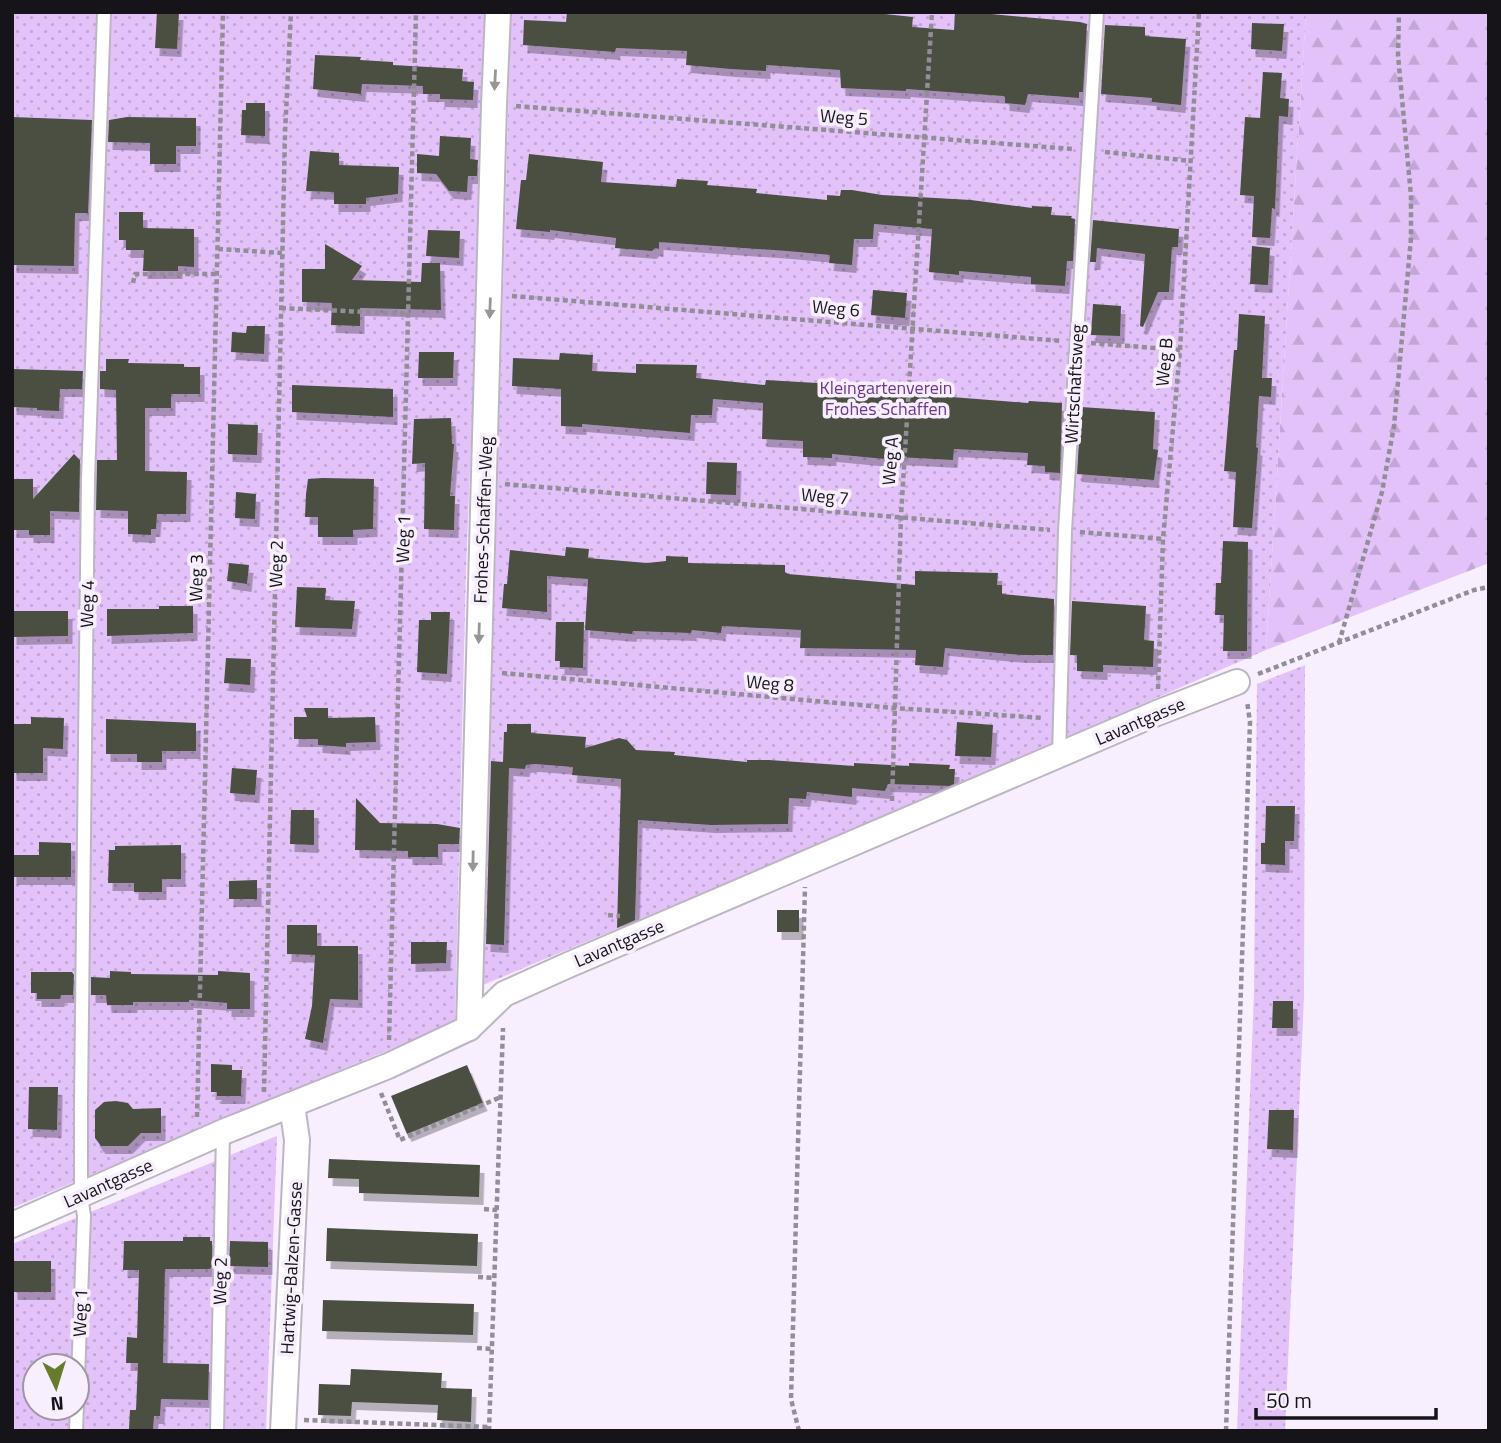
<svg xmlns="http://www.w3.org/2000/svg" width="1501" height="1443" font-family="'Titillium Web',sans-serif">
  <defs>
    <pattern id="forest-firs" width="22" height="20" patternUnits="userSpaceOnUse" patternTransform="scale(1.75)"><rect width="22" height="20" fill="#e3c2fa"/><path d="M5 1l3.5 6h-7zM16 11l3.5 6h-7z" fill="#c2a6d6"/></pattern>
    <pattern id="garden-dots" width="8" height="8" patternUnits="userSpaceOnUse" patternTransform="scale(1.75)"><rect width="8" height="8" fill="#e3c2fa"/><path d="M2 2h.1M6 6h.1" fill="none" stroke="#c2a6d6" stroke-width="1.8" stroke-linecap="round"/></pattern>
    <filter id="shadow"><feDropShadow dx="4.5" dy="8" stdDeviation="0" flood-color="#0004"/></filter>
  </defs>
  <rect width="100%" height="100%" fill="#f7effd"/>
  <!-- forest -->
  <polygon fill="url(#forest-firs)" points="1306,12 1489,12 1489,563 1266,650"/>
  <!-- garden -->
  <g fill="url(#garden-dots)" fill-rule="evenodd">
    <polygon points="12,12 488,12 466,570 455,1022 12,1208"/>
    <polygon points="511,12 1306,12 1266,650 901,810 483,985"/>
    <polygon points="1305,665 1304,997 1285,1431 1237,1431 1254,992 1257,684"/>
    <path d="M277 1136 266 1431H12V1244ZM35 1366H77V1408H35Z"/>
  </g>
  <!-- building -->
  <g fill="#4b4f43" filter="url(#shadow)">
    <polygon points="157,12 179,12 177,49 155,48"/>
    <polygon points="567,12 866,12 913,17 912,27 954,30 955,12 991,12 991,14 1080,22 1087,24 1083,92 1079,92 1079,98 1028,94 1025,105 1005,103 1005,97 1003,96 906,89 906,91 841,88 840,70 766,65 766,71 731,69 686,65 687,51 616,48 615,52 523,45 524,20 566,22"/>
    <polygon points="1252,23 1284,24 1282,51 1251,49"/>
    <polygon points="1105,25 1145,27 1145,36 1186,39 1181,105 1152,102 1152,98 1101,94"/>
    <polygon points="315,55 361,57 360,60 393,62 393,65 463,69 462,81 474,82 473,100 440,99 440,94 423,94 423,86 362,84 361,94 313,89"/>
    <polygon points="1263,72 1282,73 1280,98 1289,99 1288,117 1279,116 1275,209 1272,208 1270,238 1252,237 1254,196 1240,195 1245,117 1260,118"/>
    <polygon points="246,103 265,103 265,136 241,135 242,110 246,110"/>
    <polygon points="12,117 92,120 88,213 75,213 74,266 12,265"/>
    <polygon points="127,117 196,118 196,146 176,146 176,164 150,164 150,143 108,142 109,120"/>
    <polygon points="440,136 471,138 470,159 478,160 477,176 468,176 467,192 449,191 436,174 417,173 417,154 439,156"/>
    <polygon points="310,151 339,153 339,165 399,167 398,194 366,198 366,204 334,204 334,192 306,191"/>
    <polygon points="529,154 603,162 601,182 676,187 677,179 708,181 707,185 757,189 756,193 827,200 827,195 840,196 841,190 852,190 882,195 971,200 1032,208 1032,206 1052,207 1051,215 1072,216 1071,218 1075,219 1073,261 1067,261 1065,286 1031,284 1031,277 959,271 959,275 929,272 932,229 874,224 873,239 854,239 852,265 829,263 830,255 787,251 659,242 659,249 655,248 652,251 615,248 616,238 550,230 550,232 516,229 521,180 526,180"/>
    <polygon points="119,212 143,212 143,228 194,229 194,267 178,266 178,271 143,271 144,250 126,250 126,240 119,240"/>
    <polygon points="1093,220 1179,229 1178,247 1172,247 1169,292 1158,292 1143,327 1140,326 1145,254 1097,248 1096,262 1090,262"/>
    <polygon points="428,230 460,231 459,258 426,256"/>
    <polygon points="325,244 362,266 352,280 421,282 422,263 440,263 441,310 360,308 360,326 331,325 332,303 302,302 302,269 325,269"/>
    <polygon points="1252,246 1270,248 1268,285 1250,284"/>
    <polygon points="873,290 907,293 905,318 871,315"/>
    <polygon points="1093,304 1121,306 1120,336 1091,335"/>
    <polygon points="1239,314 1265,316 1262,378 1272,378 1271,397 1259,396 1256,447 1258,448 1252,528 1233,527 1236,472 1224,471 1234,350 1237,350"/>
    <polygon points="247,326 265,326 264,354 231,352 232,332 246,333"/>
    <polygon points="419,352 454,352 453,378 418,378"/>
    <polygon points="560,353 593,355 592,371 636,373 636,364 697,365 696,378 765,385 766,380 817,383 901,390 901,393 1028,403 1029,401 1062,403 1060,473 1045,472 1045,466 1027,465 1028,453 954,449 953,460 897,457 896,460 832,454 832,458 803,457 803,441 762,439 763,403 713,399 712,415 691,415 690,433 582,424 582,427 561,426 561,389 512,386 513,358 559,360"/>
    <polygon points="106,359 129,359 128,363 184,364 184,367 200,367 200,394 171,394 171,408 145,408 145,471 187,472 186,514 157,514 156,529 151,529 151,535 128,534 128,511 96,510 97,460 117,460 116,390 100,389 100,371 106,371"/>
    <polygon points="12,369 83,371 82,389 60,389 59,411 37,410 37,408 12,407"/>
    <polygon points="292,385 393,389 393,417 292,412"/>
    <polygon points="1081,407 1155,412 1153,449 1158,450 1154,480 1077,474"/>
    <polygon points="451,418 452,444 454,444 450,496 455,496 454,530 424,529 425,463 412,464 414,419"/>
    <polygon points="228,424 258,425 257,455 228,454"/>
    <polygon points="74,454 80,460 79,512 50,511 50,535 29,535 29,530 12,530 12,479 33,479 33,499"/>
    <polygon points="707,462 737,463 736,495 706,494"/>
    <polygon points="322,478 374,479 373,529 353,530 353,537 318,537 318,517 305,517 306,494 308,479"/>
    <polygon points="236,492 256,494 255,519 235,518"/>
    <polygon points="1223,541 1248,542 1247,651 1223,651 1224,615 1215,615 1216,583 1221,583"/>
    <polygon points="566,547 589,549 588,558 647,563 666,561 666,556 688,557 688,563 785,565 785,572 788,574 915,585 915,571 998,573 997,585 1002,585 1002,594 1054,599 1053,655 1022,655 945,648 943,667 915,665 916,650 800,648 801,630 722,626 721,633 692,630 691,633 633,631 632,634 585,630 588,579 547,576 547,612 502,608 504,584 507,584 510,550 565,556"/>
    <polygon points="229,563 249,565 247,584 227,581"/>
    <polygon points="297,587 326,588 325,600 355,601 352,629 295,627"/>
    <polygon points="1072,601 1146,606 1144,640 1154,641 1153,667 1103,665 1103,672 1077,671 1077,655 1070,655"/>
    <polygon points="159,606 193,606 193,633 107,636 107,609 159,609"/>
    <polygon points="12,611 68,611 68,636 12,637"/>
    <polygon points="431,612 450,612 447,674 417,672 419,620 431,620"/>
    <polygon points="556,622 584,622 583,668 560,667 560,661 555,661"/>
    <polygon points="226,658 251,659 250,685 224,683"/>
    <polygon points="304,708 328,708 328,718 375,717 376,742 346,743 346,747 318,745 318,739 294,739 294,717 307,717"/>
    <polygon points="31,717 64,718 63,749 43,748 43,773 12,773 12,724 31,724"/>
    <polygon points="106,719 196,723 196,751 162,751 162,762 137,762 137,754 106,754"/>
    <polygon points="957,722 993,725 991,757 955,756"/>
    <polygon points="507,724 531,724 531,733 586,737 585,748 619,738 627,740 636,750 675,752 674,755 747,762 747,760 769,760 854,766 854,763 909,766 909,763 950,765 949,769 955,769 954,784 949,786 888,784 885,791 852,788 852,797 807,792 806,799 789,798 788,824 711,825 638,820 635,920 617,928 621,779 572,775 573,767 535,764 526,765 525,769 509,768 504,945 486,944 491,761 503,762 504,732 507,732"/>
    <polygon points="232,768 257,770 255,795 230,793"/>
    <polygon points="356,798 380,823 437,824 460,828 459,844 438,844 438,857 408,857 408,851 355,850"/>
    <polygon points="1266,806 1295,806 1294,841 1285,841 1285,865 1261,864 1261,843 1265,843"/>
    <polygon points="291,810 314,810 314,845 290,844"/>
    <polygon points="39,842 71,843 71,877 12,877 12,855 39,855"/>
    <polygon points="181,845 181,879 162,879 162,892 134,892 134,883 108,883 109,850 115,850 115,846"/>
    <polygon points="257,880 257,899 229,899 229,881"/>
    <rect x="777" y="910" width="22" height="22"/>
    <polygon points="287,925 317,925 317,946 358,946 358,1000 330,999 323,1043 305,1039 312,1006 315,955 287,954"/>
    <polygon points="411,942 447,942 446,963 411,964"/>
    <polygon points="110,971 131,972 131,974 218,975 218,971 250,973 250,1009 227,1009 227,1003 189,1000 189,1002 133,1002 133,1005 107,1005 106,995 91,995 91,977 110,978"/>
    <polygon points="31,972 72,972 74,975 73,995 61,995 60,999 37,999 37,993 31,993"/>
    <polygon points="1273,1001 1293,1001 1293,1028 1272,1028"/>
    <polygon points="211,1064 232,1065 232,1070 242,1070 241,1096 217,1096 217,1092 211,1092"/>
    <polygon points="467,1065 483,1103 407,1134 391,1096"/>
    <polygon points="29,1087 58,1087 57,1130 28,1129"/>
    <polygon points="116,1101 128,1103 133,1109 161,1108 161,1133 141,1133 128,1146 101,1146 95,1138 95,1110 104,1102"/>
    <polygon points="1269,1110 1294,1110 1293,1150 1267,1149"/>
    <polygon points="329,1159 480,1165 479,1197 359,1193 359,1179 328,1178"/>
    <polygon points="327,1228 478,1234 477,1266 326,1261"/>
    <polygon points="183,1237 210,1237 210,1241 212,1241 212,1266 210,1269 165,1269 163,1363 209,1364 208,1400 161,1399 160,1416 154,1416 153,1430 129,1429 130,1410 136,1410 138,1363 126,1363 127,1337 137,1338 139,1270 123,1270 124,1241 183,1241"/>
    <polygon points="230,1241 268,1242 268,1267 229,1266"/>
    <polygon points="12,1261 51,1261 51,1292 13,1292"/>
    <polygon points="323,1300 474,1304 473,1335 322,1331"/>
    <polygon points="351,1369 442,1373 441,1388 472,1389 471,1422 437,1420 438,1405 352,1402 351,1416 318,1415 319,1384 350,1385"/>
  </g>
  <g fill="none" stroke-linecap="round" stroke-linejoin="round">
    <defs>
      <g id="service">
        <polyline points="1059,756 1065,531 1097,12"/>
        <polyline points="76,1431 84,1216 81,1196 81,1103 88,480 104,12"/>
        <polyline points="217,1431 223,1132"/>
      </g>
      <g id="minor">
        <polyline points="469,1028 494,105 498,12"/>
        <polyline points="12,1225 223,1132 388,1066 469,1028 504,994 566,966 1157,713 1237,682"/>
        <polyline points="283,1431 297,1140 292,1105"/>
      </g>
    </defs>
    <!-- service casing -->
    <use href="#service" stroke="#bdb5c3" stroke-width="16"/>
    <!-- minor casing -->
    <use href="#minor" stroke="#bdb5c3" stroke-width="28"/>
    <!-- path -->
    <g stroke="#938d97" stroke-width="4.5" stroke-dasharray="5 3.5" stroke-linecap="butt">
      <polyline points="516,106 1072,149"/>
      <polyline points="1105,152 1191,161"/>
      <polyline points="218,249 282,253"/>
      <polyline points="133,283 135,274 217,274"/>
      <polyline points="512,296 1062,341"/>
      <polyline points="281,308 409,314"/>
      <polyline points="1091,343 1180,350"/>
      <polyline points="505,484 1050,530"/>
      <polyline points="1080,532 1163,539"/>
      <polyline points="1339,643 1382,492 1394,426 1411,238 1411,196 1398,55 1399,12"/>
      <polyline points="502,673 894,708 1044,718"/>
      <polyline points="1258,674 1474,590 1489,587"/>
      <polyline points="1158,689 1163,539 1180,350 1199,12"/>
      <polyline points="892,801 901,516 932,12"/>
      <polyline points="608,915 620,916"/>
      <polyline points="389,1040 416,12"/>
      <polyline points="264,1092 285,133 291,12"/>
      <polyline points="381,1093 400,1140 501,1097"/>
      <polyline points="197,1117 223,12"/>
      <polyline points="484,1209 497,1210"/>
      <polyline points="478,1277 495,1278"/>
      <polyline points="477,1348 492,1349"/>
      <polyline points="304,1420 489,1427"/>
      <polyline points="489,1431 503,1028"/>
      <polyline points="799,1431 791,1399 805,887"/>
      <polyline points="1226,1431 1250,722 1247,701"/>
    </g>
    <!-- service -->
    <use href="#service" stroke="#fff" stroke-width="12"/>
    <!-- minor -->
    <use href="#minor" stroke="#fff" stroke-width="24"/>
  </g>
  <!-- one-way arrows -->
  <defs><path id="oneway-solid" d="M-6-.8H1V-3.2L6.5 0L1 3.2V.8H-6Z" transform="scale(1.75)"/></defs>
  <g fill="#979598">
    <use href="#oneway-solid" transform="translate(495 80) rotate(93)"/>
    <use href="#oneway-solid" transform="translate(490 308) rotate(92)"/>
    <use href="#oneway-solid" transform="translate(479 633) rotate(92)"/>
    <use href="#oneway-solid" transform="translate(473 861) rotate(91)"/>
  </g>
  <g text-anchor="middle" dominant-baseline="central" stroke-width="7" stroke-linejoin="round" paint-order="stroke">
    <!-- street labels -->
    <g font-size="18" fill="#171419" stroke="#f7effd">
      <text transform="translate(844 117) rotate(4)">Weg 5</text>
      <text transform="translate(836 308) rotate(5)">Weg 6</text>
      <text transform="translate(1164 362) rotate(-85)">Weg B</text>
      <text transform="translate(1074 384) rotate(-87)">Wirtschaftsweg</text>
      <text transform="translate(890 461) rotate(-86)">Weg A</text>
      <text transform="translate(825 496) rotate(5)">Weg 7</text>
      <text transform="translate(483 520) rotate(-88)">Frohes-Schaffen-Weg</text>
      <text transform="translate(403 539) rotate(-88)">Weg 1</text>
      <text transform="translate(276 564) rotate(-89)">Weg 2</text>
      <text transform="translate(196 578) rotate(-89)">Weg 3</text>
      <text transform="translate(87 604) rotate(-89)">Weg 4</text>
      <text transform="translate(770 683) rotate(5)">Weg 8</text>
      <text transform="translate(1140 721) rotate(-23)">Lavantgasse</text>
      <text transform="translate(619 943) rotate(-23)">Lavantgasse</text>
      <text transform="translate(108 1183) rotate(-24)">Lavantgasse</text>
      <text transform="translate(291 1268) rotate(-87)">Hartwig-Balzen-Gasse</text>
      <text transform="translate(220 1281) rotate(-89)">Weg 2</text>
      <text transform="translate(80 1313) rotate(-88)">Weg 1</text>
    </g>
    <!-- park labels -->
    <g font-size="18" fill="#6e368e" stroke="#f7effd">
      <text x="886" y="387">Kleingartenverein<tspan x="886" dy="21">Frohes Schaffen</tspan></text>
    </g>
  </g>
  <!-- border -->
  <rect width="1501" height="1443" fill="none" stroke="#171419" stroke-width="28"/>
  <!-- north arrow -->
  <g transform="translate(56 1387) rotate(176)"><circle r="33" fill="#f7effd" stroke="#9d97a2" stroke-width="2"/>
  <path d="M0-5L12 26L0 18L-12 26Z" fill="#667b2c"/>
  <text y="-10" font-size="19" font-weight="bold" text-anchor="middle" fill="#171419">N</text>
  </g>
  <!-- scale -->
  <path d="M1256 1408v10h180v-10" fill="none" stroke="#171419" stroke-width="3.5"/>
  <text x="1266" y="1408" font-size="21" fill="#171419" stroke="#f7effd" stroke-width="5" paint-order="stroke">50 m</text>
</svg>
